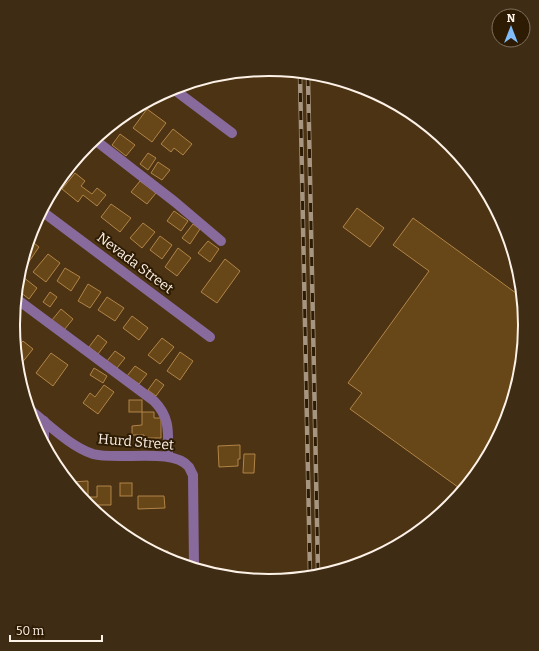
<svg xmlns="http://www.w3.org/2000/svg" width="539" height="651" font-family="Bitter,serif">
  <rect width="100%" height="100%" fill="#4b3313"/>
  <!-- building -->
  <g fill="#674618" stroke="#b28448">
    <polygon points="147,109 166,123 152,142 133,128"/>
    <polygon points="173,129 192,144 183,155 174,148 171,152 161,144"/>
    <polygon points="120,134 135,145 126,156 112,145"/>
    <polygon points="148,153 156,158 148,170 140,164"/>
    <polygon points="158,162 170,170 162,180 151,173"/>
    <polygon points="75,173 85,181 81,186 92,194 97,188 106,195 97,206 83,195 78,202 62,189"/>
    <polygon points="140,181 156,193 147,204 131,192"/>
    <polygon points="111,204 131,218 120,232 101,217"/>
    <polygon points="357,208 384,228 370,247 343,227"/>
    <polygon points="174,211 188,221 181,231 167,221"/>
    <polygon points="413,218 520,296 526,326 506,424 462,490 350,409 362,393 348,383 429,271 393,245"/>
    <polygon points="143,223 155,232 142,248 130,238"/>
    <polygon points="193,224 200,229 190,244 182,238"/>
    <polygon points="160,236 172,245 162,259 150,250"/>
    <polygon points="30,240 39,247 26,266 25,265"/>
    <polygon points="208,241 219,249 210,262 198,253"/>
    <polygon points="178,248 191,258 177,276 165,267"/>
    <polygon points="48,254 60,263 46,282 33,272"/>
    <polygon points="225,259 240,271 217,303 201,292"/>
    <polygon points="65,268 80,277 71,291 57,281"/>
    <polygon points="23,277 37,288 29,299 20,292"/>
    <polygon points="88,284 101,292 90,308 78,301"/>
    <polygon points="50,292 57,297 50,307 43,302"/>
    <polygon points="107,297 124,308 115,321 98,310"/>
    <polygon points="61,309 73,319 64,330 52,320"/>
    <polygon points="132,316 148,328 139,340 123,328"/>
    <polygon points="98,335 107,342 98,354 89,347"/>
    <polygon points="162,338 174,347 160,364 148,355"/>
    <polygon points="23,341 33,349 21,364 17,347"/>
    <polygon points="115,351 125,358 117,368 107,361"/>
    <polygon points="180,352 193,361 180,380 167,371"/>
    <polygon points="51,353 68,365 53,386 36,373"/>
    <polygon points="135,366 147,374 139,384 127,376"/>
    <polygon points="94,368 107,376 103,383 90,375"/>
    <polygon points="156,379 164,385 156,396 148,390"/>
    <polygon points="104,385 114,392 98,414 83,403 90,393 95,397"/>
    <rect x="129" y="400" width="13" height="12"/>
    <polygon points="142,412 154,412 154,418 161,418 161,438 144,438 144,435 132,435 132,426 142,425"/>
    <polygon points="240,445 240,459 238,459 238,466 219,467 218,446"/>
    <polygon points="244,454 255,454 254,473 243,473"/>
    <polygon points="88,481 88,497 97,497 97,486 111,486 111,505 93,505 93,510 88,507 71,482"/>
    <rect x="120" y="483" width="12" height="13"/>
    <polygon points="138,496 164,496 165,508 138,509"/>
    <polygon points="154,551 168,551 168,561"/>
  </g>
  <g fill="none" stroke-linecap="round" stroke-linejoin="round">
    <!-- minor -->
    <g stroke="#886a9c" stroke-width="10">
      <polyline points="172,88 232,133"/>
      <polyline points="95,140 175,202 221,241"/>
      <polyline points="43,212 210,337"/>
      <path d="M18 300 154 401C171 418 168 434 168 456"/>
      <path d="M30 410C48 424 71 447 93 454 118 461 173 447 189 467 190 469 191 472 193 475L194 567"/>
      <polyline points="44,421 44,441"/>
    </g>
    <defs>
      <g id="rail">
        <polyline points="300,75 310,574"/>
        <polyline points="308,77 318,572"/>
      </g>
    </defs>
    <!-- rail casing -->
    <use href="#rail" stroke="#a69580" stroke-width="4.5"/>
    <!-- rail -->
    <use href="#rail" stroke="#2e1b03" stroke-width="3" stroke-dasharray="9" stroke-linecap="butt"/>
  </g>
  <g text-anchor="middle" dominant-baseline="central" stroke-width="4" stroke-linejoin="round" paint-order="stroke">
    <!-- street labels -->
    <g font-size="14" fill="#fdf2e7" stroke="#2e1b03">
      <text transform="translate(135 263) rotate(37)">Nevada Street</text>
      <text transform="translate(136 442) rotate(5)">Hurd Street</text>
    </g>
  </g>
  <!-- crop -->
  <path d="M0 0H539V651H0ZM20 325a249 249 0 1 1 498 0a249 249 0 1 1-498 0Z" fill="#3f2c15" fill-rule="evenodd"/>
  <path fill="none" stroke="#fdf2e7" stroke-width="2" d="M20 325a249 249 0 1 1 498 0a249 249 0 1 1-498 0Z"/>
  <!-- north arrow -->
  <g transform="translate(511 28)"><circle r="19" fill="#2e1b03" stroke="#81715e"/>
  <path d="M0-3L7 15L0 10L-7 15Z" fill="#83bcfb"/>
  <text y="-6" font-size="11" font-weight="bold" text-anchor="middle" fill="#fdf2e7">N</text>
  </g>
  <!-- scale -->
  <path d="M10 635v6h92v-6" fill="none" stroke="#fdf2e7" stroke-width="2"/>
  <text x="16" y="635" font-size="12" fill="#fdf2e7" stroke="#2e1b03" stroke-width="3" paint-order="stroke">50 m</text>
</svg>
